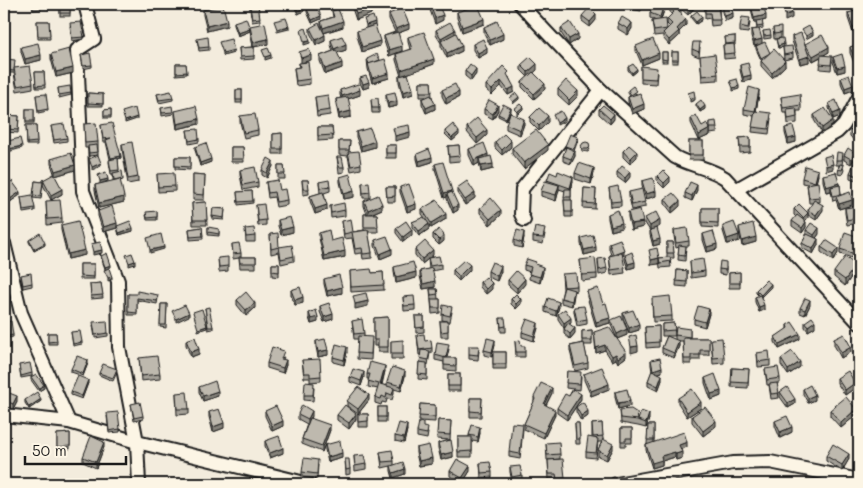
<svg xmlns="http://www.w3.org/2000/svg" width="863" height="488" font-family="Mali,sans-serif">
  <rect width="100%" height="100%" fill="#f3ecdd"/>
  <filter id="ink" filterUnits="userSpaceOnUse"><feTurbulence type="fractalNoise" baseFrequency=".02" numOctaves="2"/><feDisplacementMap in="SourceGraphic" scale="10" xChannelSelector="R" yChannelSelector="G"/><feConvolveMatrix kernelMatrix="1 2 1 2 8 2 1 2 1" color-interpolation-filters="sRGB"/></filter>
  <g filter="url(#ink)">
    <g fill="none" stroke-linecap="round" stroke-linejoin="round">
      <defs>
        <g id="minor">
          <polyline points="85,4 94,39 77,50 83,191 118,281 119,347 137,442 139,484"/>
          <path d="M520 4 601 90 675 157C691 166 710 168 725 178L859 323"/>
          <polyline points="737,189 837,132 844,125 859,97"/>
          <polyline points="524,220 521,214 522,189 601,90"/>
          <polyline points="4,243 21,313 69,422"/>
          <polyline points="4,415 69,422 137,442 309,484"/>
          <polyline points="616,484 733,463 770,462 859,480"/>
        </g>
      </defs>
      <!-- minor casing -->
      <use href="#minor" stroke="#1c1c1c" stroke-width="16"/>
      <!-- minor -->
      <use href="#minor" stroke="#fcf5e5" stroke-width="12"/>
    </g>
    <!-- wall -->
    <g fill="#a39f96" stroke="#1c1c1c">
      <polygon points="32,4 41,4 41,9 33,10"/>
      <polygon points="252,4 260,4 260,6 258,6 260,21 252,22 250,9 250,7 252,6"/>
      <polygon points="293,4 301,4 304,11 298,14"/>
      <polygon points="352,4 370,4 371,14 356,20 352,8"/>
      <polygon points="625,4 642,4 641,11 625,8"/>
      <polygon points="653,4 666,4 661,20 667,29 670,27 667,24 667,19 672,14 670,13 670,8 679,5 679,4 695,4 695,7 688,15 681,9 681,13 686,25 679,32 679,36 669,45 663,38 663,35 654,36 652,21 656,21 650,18 650,13"/>
      <polygon points="717,4 730,4 733,18 725,21 722,12 722,7 719,8 720,25 711,26 710,18 705,19 705,7 718,6"/>
      <polygon points="751,4 766,20 762,21 763,28 759,29 762,44 770,53 784,59 783,47 778,48 776,39 784,47 793,53 793,58 784,60 785,66 772,78 761,66 761,61 762,60 761,60 756,49 756,46 757,46 754,46 751,36 751,30 757,29 756,23 754,23 751,8"/>
      <rect x="60" y="5" width="10" height="11"/>
      <polygon points="430,5 443,20 435,24 430,10"/>
      <polygon points="307,9 321,19 312,23 307,12"/>
      <polygon points="203,10 227,26 207,31 203,15"/>
      <polygon points="332,11 343,27 324,33 325,41 316,45 310,33 310,28 322,30 321,26 321,21 333,17"/>
      <polygon points="859,11 853,33 848,18 848,13"/>
      <polygon points="457,12 484,24 462,32 457,18"/>
      <polygon points="389,14 409,29 398,33 402,51 389,56 384,41 384,36 395,32 389,19"/>
      <polygon points="582,16 596,20 590,27 582,21"/>
      <polygon points="691,16 702,20 696,24 691,18"/>
      <polygon points="37,21 49,21 50,39 38,39"/>
      <polygon points="234,22 250,29 268,44 254,47 254,59 240,60 239,48 253,47 250,31 238,36 234,25"/>
      <polygon points="618,23 632,28 628,35 618,29"/>
      <polygon points="750,23 748,33 740,32 740,26"/>
      <polygon points="70,26 84,37 84,39 72,41"/>
      <polygon points="484,27 503,39 490,45 484,33"/>
      <polygon points="561,28 578,39 569,45 561,33"/>
      <polygon points="773,28 781,33 781,38 774,39"/>
      <polygon points="436,30 455,34 462,51 447,58 441,46 441,43 436,35"/>
      <polygon points="357,31 380,46 362,52 357,36"/>
      <polygon points="763,31 771,35 771,38 764,39"/>
      <polygon points="735,36 735,45 734,46 735,58 724,59 723,45 726,45 725,37"/>
      <polygon points="792,36 805,47 805,44 829,52 822,56 832,61 831,70 820,69 821,57 813,61 807,51 809,62 800,64 792,41"/>
      <polygon points="408,37 434,64 401,76 396,60 396,54 410,49 408,42"/>
      <polygon points="197,39 209,47 209,50 199,51"/>
      <polygon points="331,40 346,50 337,53 342,68 325,74 320,61 320,56 333,51 331,45"/>
      <polygon points="473,44 487,53 478,58 473,50"/>
      <polygon points="859,44 859,65 856,67 850,53 850,47"/>
      <polygon points="636,46 659,58 642,65 636,51"/>
      <polygon points="21,47 41,60 25,64 21,52"/>
      <polygon points="700,47 699,57 692,54 692,49"/>
      <rect x="662" y="52" width="5" height="10"/>
      <rect x="672" y="52" width="6" height="11"/>
      <polygon points="51,54 73,73 56,77 51,59"/>
      <polygon points="81,55 92,65 92,67 83,69"/>
      <polygon points="700,56 718,74 718,80 702,81"/>
      <polygon points="833,57 845,71 837,73 833,62"/>
      <polygon points="367,59 380,61 389,78 372,83 368,69"/>
      <polygon points="299,63 310,79 310,84 296,86 294,68 299,67"/>
      <polygon points="176,64 186,64 187,74 176,75"/>
      <polygon points="521,65 537,70 533,73 545,89 534,99 522,87 522,82 528,77 521,70"/>
      <polygon points="740,65 751,80 743,82 740,70"/>
      <polygon points="641,66 657,73 656,84 641,83"/>
      <polygon points="628,67 637,71 632,75 628,70"/>
      <polygon points="14,68 33,83 33,88 17,91 14,73 5,73 5,70"/>
      <polygon points="465,71 476,74 471,81 465,76"/>
      <polygon points="35,72 44,72 45,88 36,88"/>
      <polygon points="399,76 413,94 403,97 399,82"/>
      <polygon points="509,77 514,92 508,95 501,86 492,95 486,90 486,85"/>
      <polygon points="360,78 369,87 363,89 360,83"/>
      <polygon points="841,78 853,90 845,93 841,83"/>
      <polygon points="420,82 431,82 432,96 435,109 426,113 422,104 422,99 426,97 420,97"/>
      <polygon points="58,88 71,93 71,95 59,98"/>
      <polygon points="558,89 578,96 569,105 558,95"/>
      <rect x="236" y="90" width="6" height="13"/>
      <polygon points="340,90 360,95 348,99 351,117 339,119 336,104 336,99 341,98 340,95"/>
      <polygon points="442,90 459,97 446,104 442,96"/>
      <polygon points="628,90 637,94 644,109 632,114 628,102 628,97 630,96 628,93"/>
      <polygon points="88,93 103,94 103,106 88,106"/>
      <polygon points="157,94 173,98 173,100 159,103"/>
      <polygon points="386,94 397,106 388,108 386,100"/>
      <polygon points="36,95 48,109 48,111 38,113"/>
      <polygon points="759,95 756,111 771,118 769,134 752,132 754,116 744,114 744,109"/>
      <polygon points="315,97 330,110 330,115 317,117"/>
      <polygon points="781,97 801,105 801,111 797,111 797,123 788,124 787,113 783,113"/>
      <polygon points="371,99 379,108 379,113 372,113"/>
      <polygon points="829,103 840,116 833,119 829,108"/>
      <polygon points="696,104 705,109 700,112 696,106"/>
      <polygon points="161,108 173,112 173,114 162,116"/>
      <rect x="26" y="109" width="8" height="14"/>
      <polygon points="111,109 111,118 104,118 104,110"/>
      <polygon points="484,109 498,110 493,119 484,114"/>
      <polygon points="599,109 614,119 610,124 599,114"/>
      <polygon points="4,110 6,115 19,116 18,133 6,132 6,118 4,119"/>
      <polygon points="175,111 199,124 177,129 175,116"/>
      <polygon points="511,111 506,120 498,116 498,114"/>
      <polygon points="814,115 833,125 822,133 814,120"/>
      <polygon points="240,116 258,130 258,135 244,138 240,122"/>
      <polygon points="530,117 548,122 539,131 530,122"/>
      <polygon points="691,118 702,126 710,135 699,140 691,123"/>
      <polygon points="710,122 717,128 717,133 710,134"/>
      <polygon points="84,124 98,142 98,155 89,156 88,148 85,148"/>
      <polygon points="506,124 524,124 520,135 506,129"/>
      <polygon points="26,125 36,125 37,145 27,145"/>
      <polygon points="101,125 121,158 118,159 119,172 123,178 123,180 120,181 124,202 99,208 95,191 95,185 113,181 113,174 111,174 109,162 110,159 106,142 103,142"/>
      <polygon points="51,126 67,138 67,141 54,143"/>
      <polygon points="318,127 332,127 333,140 318,141"/>
      <polygon points="467,127 487,135 477,144 467,132"/>
      <polygon points="785,128 796,142 788,144 785,133"/>
      <polygon points="859,128 859,140 856,143 850,136 850,131"/>
      <polygon points="187,130 199,139 199,142 189,144"/>
      <polygon points="445,131 459,135 452,141 445,134"/>
      <polygon points="356,132 375,147 361,151 356,137"/>
      <polygon points="282,133 282,154 273,154 273,134"/>
      <polygon points="750,137 750,152 740,153 739,138"/>
      <polygon points="578,140 574,151 575,156 571,164 563,161 563,156 566,149 565,146"/>
      <polygon points="339,141 350,141 349,152 361,164 361,169 351,171 348,156 339,155"/>
      <rect x="689" y="141" width="14" height="19"/>
      <polygon points="495,142 511,147 502,155 495,148"/>
      <polygon points="122,144 138,177 138,182 128,184 122,149"/>
      <rect x="386" y="145" width="10" height="13"/>
      <polygon points="459,145 460,161 449,162 448,146"/>
      <polygon points="581,146 590,149 588,152 582,151"/>
      <polygon points="195,147 211,162 200,166 195,150"/>
      <polygon points="231,147 243,147 244,162 231,162"/>
      <polygon points="512,148 548,150 524,169 512,154"/>
      <polygon points="469,149 488,157 493,169 481,172 479,163 474,166 469,155"/>
      <polygon points="623,151 637,157 630,164 623,157"/>
      <polygon points="417,154 432,162 419,166 417,159"/>
      <polygon points="844,155 855,158 851,164 844,160"/>
      <polygon points="175,157 190,157 190,170 175,169"/>
      <polygon points="337,157 344,167 344,172 339,173"/>
      <polygon points="843,158 842,165 844,170 842,175 838,174 839,165 836,165 836,160"/>
      <polygon points="51,159 75,170 55,176 62,194 51,200 43,185 43,180 55,176 51,164"/>
      <polygon points="859,162 859,182 850,178 850,173"/>
      <polygon points="435,164 452,192 458,210 453,213 447,199 447,197 444,198 435,169"/>
      <polygon points="278,165 284,165 285,179 278,179"/>
      <polygon points="273,166 267,178 262,175 262,170"/>
      <polygon points="240,170 258,182 258,187 243,190 240,175"/>
      <polygon points="617,172 630,177 625,183 617,177"/>
      <polygon points="575,173 594,173 591,184 575,179"/>
      <polygon points="157,174 175,186 175,191 158,192"/>
      <polygon points="193,174 205,175 204,200 193,200"/>
      <polygon points="818,175 816,183 820,197 820,202 818,202 823,210 816,220 808,215 808,210 813,203 809,203 807,184 802,183 802,178"/>
      <polygon points="823,175 840,185 841,195 852,205 839,209 836,200 833,201 831,191 826,192 823,181"/>
      <polygon points="657,176 670,182 664,188 657,181"/>
      <polygon points="340,177 354,197 344,199 340,182"/>
      <polygon points="302,180 308,180 309,194 303,195"/>
      <polygon points="547,180 573,182 571,189 571,200 572,200 572,217 565,217 564,200 565,191 559,189 556,201 541,196 541,191 547,181"/>
      <polygon points="35,181 43,182 41,199 33,198"/>
      <polygon points="642,181 656,196 646,199 642,186"/>
      <polygon points="266,182 280,190 287,200 287,205 276,207 274,197 268,198"/>
      <polygon points="319,182 330,186 330,191 324,193 327,210 315,214 310,201 310,196 320,193"/>
      <polygon points="362,183 370,192 370,198 363,198"/>
      <polygon points="4,186 20,195 10,202 4,193"/>
      <polygon points="386,187 395,187 395,202 387,202"/>
      <polygon points="400,187 416,209 407,212 400,192"/>
      <polygon points="457,188 475,198 465,205 457,193"/>
      <polygon points="584,188 596,189 595,209 583,208"/>
      <polygon points="609,188 621,201 621,206 611,207"/>
      <polygon points="697,190 692,201 685,198 685,193"/>
      <polygon points="252,191 253,203 238,205 237,192"/>
      <polygon points="629,192 645,202 645,207 632,210 629,197"/>
      <polygon points="21,197 35,208 35,211 23,213"/>
      <polygon points="665,199 680,206 672,213 665,204"/>
      <polygon points="46,201 62,218 62,223 47,225"/>
      <polygon points="364,201 382,209 371,214 377,214 378,232 368,232 372,253 372,258 363,259 362,253 355,254 352,238 344,239 342,221 353,232 364,230 364,214 367,214 364,206"/>
      <polygon points="206,202 207,225 193,225 192,203"/>
      <polygon points="256,205 266,220 266,225 258,226"/>
      <polygon points="330,206 345,210 345,216 331,218"/>
      <polygon points="213,208 225,209 224,220 212,219"/>
      <polygon points="480,208 501,215 490,225 480,213"/>
      <polygon points="702,208 718,208 718,228 702,227"/>
      <polygon points="845,208 859,217 859,223 847,225 845,213"/>
      <polygon points="422,209 446,219 431,228 429,225 429,229 419,236 412,227 412,222 425,218 422,214"/>
      <polygon points="794,209 808,218 805,221 806,227 802,233 792,226 792,221 796,217 794,215"/>
      <polygon points="98,211 117,226 133,231 119,235 117,228 103,232 98,216"/>
      <polygon points="157,211 157,220 147,220 146,215"/>
      <polygon points="628,212 643,227 631,230 628,217"/>
      <polygon points="608,214 622,228 611,231 608,219"/>
      <polygon points="645,218 660,226 654,229 660,244 653,246 650,235 650,231 645,223"/>
      <polygon points="278,220 293,232 281,235 278,226"/>
      <polygon points="61,225 85,255 68,259 61,230"/>
      <polygon points="723,226 739,241 727,244 723,231"/>
      <polygon points="202,227 203,239 190,240 189,229"/>
      <polygon points="208,227 219,231 219,236 208,235"/>
      <polygon points="739,227 756,242 742,246 739,232"/>
      <polygon points="396,228 412,235 403,242 396,233"/>
      <polygon points="245,229 255,236 255,242 246,242"/>
      <polygon points="674,230 689,241 689,246 686,246 685,261 678,260 679,247 676,248 674,236"/>
      <polygon points="806,230 819,234 816,238 818,245 813,254 802,248 802,243 806,235"/>
      <polygon points="319,233 331,241 345,257 324,261 319,238"/>
      <polygon points="270,234 279,247 294,256 294,261 281,264 279,252 271,254"/>
      <polygon points="433,234 444,241 439,245 433,239"/>
      <polygon points="545,234 543,244 533,242 533,237"/>
      <polygon points="703,234 717,249 707,252 703,240"/>
      <polygon points="524,237 522,248 514,246 514,240"/>
      <polygon points="859,237 855,259 840,254 840,249"/>
      <polygon points="581,238 596,252 584,255 581,244"/>
      <polygon points="29,240 45,245 34,251 29,242"/>
      <polygon points="375,240 392,254 380,259 375,246"/>
      <polygon points="667,242 673,242 674,258 670,258 671,267 660,268 659,258 667,257"/>
      <polygon points="609,243 624,255 622,256 625,273 611,275 609,256 611,255 609,249"/>
      <polygon points="232,244 241,253 241,257 256,257 256,268 240,268 239,258 233,259"/>
      <polygon points="821,247 838,253 833,261 821,252"/>
      <polygon points="415,250 433,255 431,257 441,264 441,269 432,271 435,287 423,289 420,276 420,271 429,269 428,259 422,264 415,255"/>
      <polygon points="625,255 635,267 628,269 625,260"/>
      <polygon points="218,258 228,266 228,271 219,272"/>
      <polygon points="598,259 607,268 607,273 599,275 598,264"/>
      <polygon points="580,260 597,274 597,279 582,281"/>
      <polygon points="690,261 705,271 705,276 691,278"/>
      <rect x="80" y="264" width="14" height="15"/>
      <polygon points="272,264 279,264 279,277 272,276"/>
      <polygon points="536,264 543,272 540,283 529,279 530,272 524,270 524,265"/>
      <polygon points="394,267 416,278 396,283 394,272"/>
      <polygon points="726,267 726,275 719,274 719,269"/>
      <polygon points="453,270 470,270 459,281 453,275"/>
      <polygon points="677,270 687,271 687,287 676,286"/>
      <polygon points="856,270 845,286 834,277 834,272"/>
      <polygon points="350,271 372,273 383,272 384,290 351,292"/>
      <polygon points="488,271 501,271 497,281 488,277"/>
      <polygon points="740,272 740,288 729,288 729,273"/>
      <polygon points="562,274 577,286 577,291 574,292 572,306 561,303 561,298 563,289"/>
      <polygon points="21,275 32,283 32,286 23,288"/>
      <polygon points="324,279 342,293 327,296 324,284"/>
      <polygon points="508,280 525,284 517,293 508,285"/>
      <polygon points="480,282 492,289 486,294 480,287"/>
      <polygon points="101,283 103,298 91,299 90,284"/>
      <polygon points="771,287 761,297 764,310 759,312 755,302 755,297 759,296 756,293 756,290"/>
      <polygon points="430,289 437,289 438,299 440,299 440,313 432,314"/>
      <polygon points="291,290 303,303 295,305 291,295"/>
      <polygon points="587,291 603,304 610,323 596,327 587,297"/>
      <polygon points="128,294 158,298 157,304 137,300 137,315 128,315"/>
      <polygon points="403,297 415,305 415,310 404,311"/>
      <polygon points="511,299 521,304 516,309 511,304"/>
      <polygon points="237,300 255,308 246,316 237,305"/>
      <polygon points="652,303 672,316 672,321 653,322"/>
      <polygon points="161,304 167,304 166,328 160,327"/>
      <polygon points="810,305 805,315 800,313 800,308"/>
      <polygon points="320,306 333,319 324,322 320,312"/>
      <polygon points="545,307 559,307 556,316 545,312"/>
      <polygon points="574,307 587,319 587,324 577,326 574,312"/>
      <polygon points="205,308 213,327 213,329 208,330"/>
      <polygon points="452,312 450,321 448,321 448,337 441,337 440,321 447,321 442,320 442,314"/>
      <polygon points="309,313 318,322 311,324 309,318"/>
      <polygon points="623,313 639,330 629,333 623,318"/>
      <polygon points="558,314 571,323 569,324 575,333 570,339 564,334 564,328 558,319"/>
      <polygon points="709,314 705,327 694,324 694,319"/>
      <polygon points="415,316 424,316 424,332 416,333"/>
      <polygon points="388,317 388,352 378,352 378,346 374,346 374,318"/>
      <polygon points="500,318 506,326 506,332 501,332"/>
      <polygon points="611,320 627,335 617,339 611,325"/>
      <polygon points="352,321 364,333 364,336 372,342 371,360 357,359 358,339 354,339"/>
      <polygon points="4,322 13,335 13,337 4,339"/>
      <polygon points="805,322 815,327 808,331 805,327"/>
      <polygon points="674,323 675,336 667,336 675,340 675,335 690,329 690,338 709,338 709,355 700,355 700,360 691,360 691,364 684,364 683,341 678,341 679,346 674,358 662,353 662,348 667,336 662,336 662,324"/>
      <polygon points="93,325 108,333 108,336 95,338"/>
      <polygon points="787,325 800,339 779,349 775,342 775,337 787,330"/>
      <polygon points="659,326 659,347 646,348 645,327"/>
      <polygon points="538,328 534,341 522,337 522,332"/>
      <polygon points="592,330 592,345 584,345 588,363 588,368 575,371 570,351 570,346 582,343 582,331"/>
      <polygon points="71,332 82,342 82,344 73,346"/>
      <polygon points="594,332 626,357 618,363 616,359 612,361 605,350 596,353"/>
      <polygon points="48,333 56,333 57,344 48,344"/>
      <polygon points="417,335 425,341 432,348 432,353 430,353 428,365 427,364 427,380 418,379 419,362 420,362 421,355 419,355"/>
      <polygon points="711,339 724,357 724,363 713,364"/>
      <polygon points="834,339 851,352 841,358 834,345"/>
      <polygon points="186,340 199,354 191,357 186,345"/>
      <polygon points="316,341 328,355 318,357 316,347"/>
      <polygon points="391,341 403,354 403,359 391,359"/>
      <polygon points="515,341 525,352 525,357 516,357"/>
      <polygon points="495,345 493,352 506,352 506,369 493,369 493,353 492,357 484,355 484,350"/>
      <polygon points="449,349 447,358 456,358 456,371 444,370 444,362 435,360 435,355"/>
      <polygon points="479,351 478,360 469,359 469,354"/>
      <polygon points="347,352 344,365 333,362 333,357"/>
      <polygon points="757,353 770,360 770,366 758,367"/>
      <polygon points="284,357 283,359 286,365 283,373 267,368 267,363"/>
      <polygon points="139,358 160,374 160,379 141,381"/>
      <polygon points="781,359 800,367 788,375 781,365"/>
      <polygon points="302,360 321,376 321,381 310,382 310,378 304,378"/>
      <polygon points="651,360 662,372 659,373 662,380 658,391 648,386 648,381 652,371 651,365"/>
      <polygon points="88,363 83,376 71,372 71,369"/>
      <polygon points="859,364 859,377 856,371 856,366"/>
      <polygon points="19,365 32,373 32,376 21,378"/>
      <polygon points="732,368 749,369 748,388 731,387"/>
      <polygon points="765,369 780,378 780,383 777,383 779,398 771,399 769,385 767,385"/>
      <polygon points="385,371 382,385 387,386 387,382 405,376 401,391 394,389 394,393 392,400 387,399 386,403 382,402 381,405 375,403 375,397 378,389 368,387 369,379 367,379 367,374"/>
      <polygon points="567,371 581,377 580,390 573,389 581,399 567,420 557,413 557,408 569,396 573,389 566,388"/>
      <polygon points="117,372 113,381 99,375 99,373"/>
      <rect x="448" y="374" width="12" height="17"/>
      <polygon points="584,374 609,389 591,396 584,380"/>
      <polygon points="31,377 44,388 39,391 31,380"/>
      <polygon points="350,377 364,377 361,386 350,382"/>
      <polygon points="705,378 721,396 711,400 705,383"/>
      <polygon points="837,378 855,388 845,395 837,383"/>
      <polygon points="88,383 82,399 71,395 71,392"/>
      <polygon points="199,387 218,396 203,401 199,392"/>
      <polygon points="314,388 313,401 304,400 304,395"/>
      <polygon points="803,389 815,400 808,403 803,394"/>
      <polygon points="4,391 17,401 13,409 4,406"/>
      <polygon points="615,392 630,406 618,409 615,397"/>
      <polygon points="780,392 795,404 788,408 780,397"/>
      <polygon points="176,393 189,409 189,414 177,415"/>
      <polygon points="552,393 546,405 555,415 544,438 524,429 524,424 534,402 534,397"/>
      <polygon points="470,398 482,398 481,417 470,417"/>
      <polygon points="678,398 701,408 687,417 678,403"/>
      <polygon points="25,400 41,401 29,409 25,403"/>
      <polygon points="369,400 358,414 368,414 368,427 358,427 358,414 347,406 347,401"/>
      <polygon points="131,404 143,416 143,419 134,421"/>
      <polygon points="420,404 435,405 435,422 419,421"/>
      <rect x="378" y="407" width="8" height="15"/>
      <polygon points="576,407 588,416 581,421 576,412"/>
      <polygon points="620,410 638,420 649,419 646,428 638,426 621,423"/>
      <polygon points="830,410 856,415 841,428 830,416"/>
      <polygon points="265,411 283,426 272,431 265,416"/>
      <polygon points="209,412 224,428 213,432 209,417"/>
      <polygon points="298,414 312,416 311,418 330,430 322,452 302,444 302,439 307,424 298,419"/>
      <polygon points="337,415 356,419 349,429 337,420"/>
      <polygon points="107,416 120,429 120,432 109,433"/>
      <polygon points="692,416 716,426 703,436 692,422"/>
      <polygon points="438,420 451,421 450,440 453,457 441,460 438,448 438,443 450,440 437,439"/>
      <polygon points="775,421 792,432 780,438 775,426"/>
      <polygon points="575,423 579,423 580,444 576,444"/>
      <polygon points="602,423 603,440 613,449 607,460 598,456 598,450 602,442 598,442 596,458 586,457 586,452 592,438 592,424"/>
      <polygon points="648,425 654,425 654,442 687,447 681,449 682,458 676,460 675,457 662,461 662,465 652,468 646,450 646,445 647,444"/>
      <polygon points="423,427 428,433 427,439 417,437 417,432"/>
      <polygon points="621,428 632,428 632,443 626,443 626,446 621,446"/>
      <polygon points="523,429 520,459 509,457 509,452"/>
      <polygon points="407,430 404,443 395,441 395,436"/>
      <polygon points="70,433 70,449 57,449 57,434"/>
      <polygon points="480,433 478,442 472,441 472,457 458,457 458,437 469,437 469,435"/>
      <polygon points="265,441 283,453 270,458 265,446"/>
      <polygon points="546,443 560,454 560,459 547,460"/>
      <polygon points="325,445 342,458 328,462 325,450"/>
      <polygon points="104,447 96,468 83,462 83,457"/>
      <polygon points="416,448 432,464 419,466 416,453"/>
      <polygon points="380,452 394,461 394,465 405,474 393,478 391,471 391,466 382,468"/>
      <polygon points="354,456 366,464 366,469 355,471"/>
      <polygon points="826,456 849,459 842,471 826,461"/>
      <polygon points="345,459 350,469 350,474 346,475"/>
      <polygon points="548,460 565,478 565,483 557,484 556,479 549,480"/>
      <polygon points="480,463 492,472 492,477 481,478"/>
      <polygon points="318,465 317,479 302,477 302,472"/>
      <polygon points="510,467 522,475 522,480 512,482 510,472"/>
      <polygon points="450,471 470,471 462,484 450,476"/>
    </g>
    <!-- shaded-wall -->
    <g fill="#85827a" stroke="#1c1c1c">
      <polygon points="664,4 666,4 660,22 660,17"/>
      <polygon points="693,4 695,4 695,7 688,15 688,10"/>
      <polygon points="781,4 791,4 791,5 781,8"/>
      <polygon points="304,8 304,11 298,14 298,11"/>
      <polygon points="371,9 371,14 356,20 356,14"/>
      <polygon points="733,13 733,18 725,21 725,16"/>
      <polygon points="792,13 792,18 785,21 785,15"/>
      <polygon points="443,15 443,20 435,24 435,18"/>
      <polygon points="596,15 596,20 590,27 590,22"/>
      <polygon points="766,15 766,20 754,23 754,18"/>
      <polygon points="321,16 321,19 312,23 312,20"/>
      <polygon points="702,17 702,20 696,24 696,22"/>
      <polygon points="484,19 484,24 462,32 462,27"/>
      <polygon points="686,19 686,25 679,32 679,36 669,45 669,40 677,29"/>
      <polygon points="227,21 227,26 207,31 207,26"/>
      <polygon points="343,21 343,27 323,33 323,28"/>
      <polygon points="375,22 375,25 366,28 366,25"/>
      <polygon points="632,23 632,28 628,35 628,29"/>
      <polygon points="409,24 409,29 396,34 396,29"/>
      <polygon points="289,26 289,29 277,32 277,29"/>
      <polygon points="859,26 859,31 853,33 853,28"/>
      <polygon points="250,29 250,31 238,36 238,33"/>
      <polygon points="455,30 455,35 441,41 441,38"/>
      <polygon points="813,32 813,35 806,39 806,36"/>
      <polygon points="503,34 503,39 490,45 490,40"/>
      <polygon points="578,34 578,39 569,45 569,39"/>
      <polygon points="325,35 325,41 316,45 316,40"/>
      <polygon points="268,39 268,44 253,47 253,42"/>
      <polygon points="762,39 762,44 754,46 754,41"/>
      <polygon points="310,41 310,43 304,45 304,42"/>
      <polygon points="380,41 380,46 362,52 362,47"/>
      <polygon points="346,44 346,50 334,54 334,49"/>
      <polygon points="784,44 784,47 778,48 778,46"/>
      <polygon points="402,46 402,51 389,56 389,50"/>
      <polygon points="462,46 462,51 447,58 447,53"/>
      <polygon points="829,47 829,52 813,61 813,56"/>
      <polygon points="487,48 487,53 478,58 478,53"/>
      <polygon points="234,50 234,53 223,56 223,53"/>
      <polygon points="659,53 659,58 642,65 642,60"/>
      <polygon points="41,55 41,60 25,64 25,59"/>
      <polygon points="271,55 271,58 265,60 265,57"/>
      <polygon points="311,55 311,60 301,63 301,58"/>
      <polygon points="809,56 809,62 800,64 800,59"/>
      <polygon points="434,59 434,64 401,76 401,70"/>
      <polygon points="859,60 859,65 856,67 856,62"/>
      <polygon points="785,61 785,66 772,78 772,73"/>
      <polygon points="342,63 342,68 325,74 325,69"/>
      <polygon points="537,64 537,70 528,78 528,72"/>
      <polygon points="845,66 845,71 837,73 837,68"/>
      <polygon points="73,68 73,73 56,77 56,72"/>
      <polygon points="476,69 476,74 471,81 471,76"/>
      <polygon points="637,69 637,71 632,75 632,73"/>
      <polygon points="389,73 389,78 372,83 372,78"/>
      <polygon points="751,75 751,80 743,82 743,77"/>
      <polygon points="501,81 501,86 492,95 492,90"/>
      <polygon points="369,82 369,87 363,89 363,84"/>
      <polygon points="545,84 545,89 534,99 534,94"/>
      <polygon points="853,85 853,90 845,93 845,88"/>
      <polygon points="739,86 739,89 733,91 733,88"/>
      <polygon points="514,87 514,92 508,95 508,90"/>
      <polygon points="413,89 413,94 403,97 403,92"/>
      <polygon points="360,90 360,95 342,101 342,96"/>
      <polygon points="759,90 759,95 755,116 755,111"/>
      <polygon points="578,91 578,96 569,105 569,100"/>
      <polygon points="459,92 459,97 446,104 446,98"/>
      <polygon points="519,97 519,99 513,104 513,102"/>
      <polygon points="695,97 695,100 690,102 690,99"/>
      <polygon points="397,101 397,106 388,108 388,103"/>
      <polygon points="435,104 435,109 426,113 426,108"/>
      <polygon points="644,104 644,109 632,114 632,109"/>
      <polygon points="498,105 498,110 493,119 493,114"/>
      <polygon points="705,106 705,109 700,112 700,110"/>
      <polygon points="523,107 523,109 517,115 517,112"/>
      <polygon points="511,108 511,111 506,120 506,118"/>
      <polygon points="351,111 351,117 339,119 339,114"/>
      <polygon points="840,111 840,116 833,119 833,114"/>
      <polygon points="614,114 614,119 610,124 610,119"/>
      <polygon points="548,116 548,122 539,131 539,126"/>
      <polygon points="137,117 137,119 125,123 125,121"/>
      <polygon points="565,118 565,121 557,125 557,123"/>
      <polygon points="199,119 199,124 177,129 177,124"/>
      <polygon points="524,119 524,124 520,135 520,130"/>
      <polygon points="833,120 833,125 822,133 822,128"/>
      <polygon points="710,129 710,135 699,140 699,135"/>
      <polygon points="487,130 487,135 477,144 477,138"/>
      <polygon points="410,132 410,137 395,141 395,136"/>
      <polygon points="459,132 459,135 452,141 452,138"/>
      <polygon points="859,135 859,140 856,143 856,138"/>
      <polygon points="796,137 796,142 788,144 788,139"/>
      <polygon points="375,141 375,147 361,151 361,146"/>
      <polygon points="511,141 511,147 502,155 502,150"/>
      <polygon points="548,145 548,150 524,169 524,163"/>
      <polygon points="22,146 22,148 4,153 4,150"/>
      <polygon points="575,151 575,156 571,164 571,159"/>
      <polygon points="637,152 637,157 630,164 630,159"/>
      <polygon points="855,153 855,158 851,164 851,159"/>
      <polygon points="488,154 488,159 479,159 479,163 474,166 474,160"/>
      <polygon points="121,156 121,158 111,161 111,158"/>
      <polygon points="432,157 432,162 419,166 419,161"/>
      <polygon points="211,159 211,162 200,166 200,163"/>
      <polygon points="273,161 273,166 267,178 267,173"/>
      <polygon points="101,163 101,166 92,170 92,167"/>
      <polygon points="493,164 493,169 481,172 481,166"/>
      <polygon points="833,164 833,169 826,171 826,166"/>
      <polygon points="75,165 75,170 55,176 55,171"/>
      <polygon points="594,168 594,173 591,184 591,179"/>
      <polygon points="818,170 818,175 815,187 815,182"/>
      <polygon points="630,172 630,177 625,183 625,178"/>
      <polygon points="573,177 573,182 570,193 570,188"/>
      <polygon points="670,177 670,182 664,188 664,183"/>
      <polygon points="108,179 108,181 100,184 100,181"/>
      <polygon points="839,183 839,188 831,187 831,191 826,192 826,187"/>
      <polygon points="559,185 559,190 556,201 556,195"/>
      <polygon points="697,185 697,190 692,201 692,196"/>
      <polygon points="62,189 62,194 51,200 51,195"/>
      <polygon points="354,191 354,197 344,199 344,194"/>
      <polygon points="452,191 452,196 447,194 447,197 444,198 444,193"/>
      <polygon points="656,191 656,196 646,199 646,194"/>
      <polygon points="20,192 20,195 10,202 10,199"/>
      <polygon points="475,193 475,198 465,205 465,200"/>
      <polygon points="124,197 124,202 99,208 99,203"/>
      <polygon points="852,200 852,205 839,209 839,204"/>
      <polygon points="680,201 680,206 672,213 672,208"/>
      <polygon points="382,204 382,209 368,215 368,210"/>
      <polygon points="416,204 416,209 407,212 407,207"/>
      <polygon points="327,205 327,210 315,214 315,209"/>
      <polygon points="458,205 458,210 453,213 453,208"/>
      <polygon points="823,205 823,210 816,220 816,215"/>
      <polygon points="501,210 501,215 490,225 490,219"/>
      <polygon points="808,213 808,218 803,223 803,218"/>
      <polygon points="446,214 446,219 431,228 431,223"/>
      <polygon points="660,220 660,226 650,231 650,226"/>
      <polygon points="643,222 643,227 631,230 631,224"/>
      <polygon points="806,222 806,227 802,233 802,228"/>
      <polygon points="117,223 117,228 103,232 103,227"/>
      <polygon points="622,223 622,228 611,231 611,226"/>
      <polygon points="429,224 429,229 419,236 419,231"/>
      <polygon points="293,227 293,232 281,235 281,230"/>
      <polygon points="133,228 133,231 119,235 119,233"/>
      <polygon points="819,228 819,234 814,241 814,235"/>
      <polygon points="412,230 412,235 403,242 403,237"/>
      <polygon points="524,232 524,237 522,248 522,243"/>
      <polygon points="444,235 444,241 439,245 439,240"/>
      <polygon points="739,235 739,241 727,244 727,239"/>
      <polygon points="756,237 756,242 742,246 742,241"/>
      <polygon points="660,239 660,244 653,246 653,241"/>
      <polygon points="818,239 818,245 813,254 813,249"/>
      <polygon points="859,241 859,246 855,259 855,254"/>
      <polygon points="45,243 45,245 34,251 34,249"/>
      <polygon points="717,244 717,249 707,252 707,247"/>
      <polygon points="164,247 164,249 150,253 150,250"/>
      <polygon points="596,247 596,252 584,255 584,250"/>
      <polygon points="838,248 838,253 833,261 833,255"/>
      <polygon points="392,249 392,254 380,259 380,254"/>
      <polygon points="85,250 85,255 68,259 68,254"/>
      <polygon points="102,250 102,253 93,255 93,252"/>
      <polygon points="433,250 433,255 422,264 422,259"/>
      <polygon points="624,250 624,255 613,259 613,254"/>
      <polygon points="345,251 345,257 324,261 324,256"/>
      <polygon points="659,258 659,264 651,265 651,260"/>
      <polygon points="135,261 135,264 129,266 129,263"/>
      <polygon points="635,262 635,267 628,269 628,264"/>
      <polygon points="111,265 111,267 105,270 105,267"/>
      <polygon points="470,265 470,270 459,281 459,276"/>
      <polygon points="856,265 856,270 845,286 845,280"/>
      <polygon points="501,266 501,271 497,281 497,276"/>
      <polygon points="543,267 543,272 540,283 540,277"/>
      <polygon points="416,272 416,278 396,283 396,277"/>
      <polygon points="112,277 112,279 108,281 108,278"/>
      <polygon points="525,279 525,284 517,293 517,288"/>
      <polygon points="435,281 435,287 423,289 423,284"/>
      <polygon points="492,283 492,289 486,294 486,289"/>
      <polygon points="771,284 771,287 761,297 761,295"/>
      <polygon points="342,287 342,293 327,296 327,291"/>
      <polygon points="574,290 574,295 572,306 572,301"/>
      <polygon points="303,297 303,303 295,305 295,300"/>
      <polygon points="521,299 521,304 516,309 516,304"/>
      <polygon points="810,300 810,305 805,315 805,310"/>
      <polygon points="368,301 368,306 355,309 355,304"/>
      <polygon points="559,302 559,307 556,316 556,311"/>
      <polygon points="255,303 255,308 246,316 246,310"/>
      <polygon points="764,305 764,310 759,312 759,307"/>
      <polygon points="709,309 709,314 705,327 705,322"/>
      <polygon points="189,313 189,316 176,322 176,319"/>
      <polygon points="333,314 333,319 324,322 324,317"/>
      <polygon points="318,317 318,322 311,324 311,319"/>
      <polygon points="571,318 571,323 564,328 564,323"/>
      <polygon points="610,318 610,323 596,327 596,322"/>
      <polygon points="815,321 815,327 808,331 808,326"/>
      <polygon points="538,323 538,328 534,341 534,336"/>
      <polygon points="639,324 639,330 629,333 629,328"/>
      <polygon points="207,326 207,328 198,331 198,329"/>
      <polygon points="575,328 575,333 570,339 570,334"/>
      <polygon points="627,329 627,335 617,339 617,334"/>
      <polygon points="800,334 800,339 779,349 779,344"/>
      <polygon points="495,340 495,345 492,357 492,352"/>
      <polygon points="679,341 679,346 674,358 674,353"/>
      <polygon points="605,345 605,350 596,353 596,348"/>
      <polygon points="638,346 638,351 631,353 631,347"/>
      <polygon points="347,347 347,352 344,365 344,360"/>
      <polygon points="851,347 851,352 841,358 841,353"/>
      <polygon points="199,349 199,354 191,357 191,352"/>
      <polygon points="328,350 328,355 318,357 318,352"/>
      <polygon points="626,352 626,357 618,363 618,358"/>
      <polygon points="616,354 616,359 612,361 612,356"/>
      <polygon points="88,360 88,363 83,376 83,374"/>
      <polygon points="286,360 286,365 283,373 283,368"/>
      <polygon points="800,362 800,367 788,375 788,370"/>
      <polygon points="385,366 385,371 380,389 380,384"/>
      <polygon points="662,367 662,372 653,375 653,370"/>
      <polygon points="405,371 405,376 401,391 401,386"/>
      <polygon points="364,372 364,377 361,386 361,381"/>
      <polygon points="662,375 662,380 658,391 658,386"/>
      <polygon points="88,380 88,383 82,399 82,396"/>
      <polygon points="855,383 855,388 845,395 845,390"/>
      <polygon points="609,384 609,389 591,396 591,391"/>
      <polygon points="44,385 44,388 39,391 39,388"/>
      <polygon points="552,388 552,393 544,409 544,404"/>
      <polygon points="218,391 218,396 203,401 203,396"/>
      <polygon points="721,391 721,396 711,400 711,394"/>
      <polygon points="581,394 581,399 567,420 567,415"/>
      <polygon points="369,395 369,400 358,414 358,409"/>
      <polygon points="815,395 815,400 808,403 808,398"/>
      <polygon points="17,396 17,401 13,409 13,404"/>
      <polygon points="41,399 41,401 29,409 29,407"/>
      <polygon points="795,399 795,404 788,408 788,403"/>
      <polygon points="630,401 630,406 618,409 618,403"/>
      <polygon points="701,402 701,408 687,417 687,412"/>
      <polygon points="856,409 856,415 841,428 841,423"/>
      <polygon points="555,410 555,415 544,438 544,433"/>
      <polygon points="312,411 312,416 308,424 308,419"/>
      <polygon points="588,411 588,416 581,421 581,416"/>
      <polygon points="356,414 356,419 349,429 349,423"/>
      <polygon points="649,414 649,419 646,428 646,423"/>
      <polygon points="283,421 283,426 272,431 272,426"/>
      <polygon points="716,421 716,426 703,436 703,431"/>
      <polygon points="224,423 224,428 213,432 213,427"/>
      <polygon points="330,425 330,430 322,452 322,446"/>
      <polygon points="407,425 407,430 404,443 404,438"/>
      <polygon points="480,427 480,433 478,442 478,437"/>
      <polygon points="792,427 792,432 780,438 780,432"/>
      <polygon points="104,442 104,447 96,468 96,462"/>
      <polygon points="687,442 687,447 679,450 679,445"/>
      <polygon points="613,444 613,449 607,460 607,455"/>
      <polygon points="283,448 283,453 270,458 270,453"/>
      <polygon points="453,452 453,457 441,460 441,455"/>
      <polygon points="675,452 675,457 662,461 662,465 652,468 652,463 661,456"/>
      <polygon points="682,452 682,458 676,460 676,454"/>
      <polygon points="342,453 342,458 328,462 328,457"/>
      <polygon points="849,454 849,459 842,471 842,465"/>
      <polygon points="432,458 432,464 419,466 419,461"/>
      <polygon points="470,466 470,471 462,484 462,478"/>
      <polygon points="405,469 405,474 393,478 393,473"/>
    </g>
    <!-- building -->
    <g fill="#beb9ae" stroke="#1c1c1c">
      <polygon points="32,4 41,4 41,6 33,7"/>
      <polygon points="294,4 301,4 304,8 298,11"/>
      <polygon points="353,4 370,4 371,9 356,14"/>
      <polygon points="434,4 438,4 443,15 435,18 430,5"/>
      <polygon points="629,4 641,4 641,5"/>
      <polygon points="653,4 664,4 660,17 650,13"/>
      <polygon points="675,4 678,4 681,8 678,11 686,19 677,29 679,31 669,40 663,33 672,24 667,19 674,12 670,8"/>
      <polygon points="681,4 693,4 688,10"/>
      <polygon points="730,4 733,13 725,16 722,7"/>
      <polygon points="751,4 763,4 766,15 754,18"/>
      <rect x="60" y="5" width="10" height="8"/>
      <polygon points="223,5 227,21 207,26 203,10"/>
      <polygon points="258,5 260,18 252,19 250,7"/>
      <polygon points="316,5 321,16 312,20 307,9"/>
      <polygon points="478,5 484,19 462,27 457,12"/>
      <polygon points="718,6 720,20 711,20 710,13 705,13 705,7"/>
      <polygon points="402,8 409,24 396,29 389,14"/>
      <polygon points="589,8 596,15 590,22 582,16"/>
      <polygon points="790,8 792,13 785,15 784,10"/>
      <polygon points="338,9 343,21 323,28 321,21 334,17 332,11"/>
      <polygon points="859,10 859,26 853,28 848,13"/>
      <polygon points="697,11 702,17 696,22 691,16"/>
      <polygon points="373,16 375,22 366,25 364,19"/>
      <polygon points="622,17 632,23 628,29 618,23"/>
      <polygon points="742,17 750,18 748,28 740,26"/>
      <polygon points="246,18 250,29 238,33 234,22"/>
      <polygon points="286,18 289,26 277,29 274,21"/>
      <polygon points="666,19 667,29 654,31 652,21"/>
      <polygon points="762,20 763,26 757,27 756,21"/>
      <polygon points="37,21 49,21 50,36 38,36"/>
      <polygon points="497,21 503,34 490,40 484,27"/>
      <polygon points="81,22 84,37 72,38 70,23"/>
      <polygon points="450,22 455,30 441,38 436,30"/>
      <polygon points="570,22 578,34 569,39 561,28"/>
      <polygon points="265,23 268,39 253,42 250,26"/>
      <polygon points="319,23 325,35 316,40 310,28"/>
      <polygon points="375,25 380,41 362,47 357,31"/>
      <polygon points="809,26 813,32 806,36 802,30"/>
      <polygon points="781,27 781,33 774,34 773,28"/>
      <polygon points="306,28 310,41 304,42 301,30"/>
      <polygon points="759,29 762,39 754,41 751,30"/>
      <polygon points="770,30 771,35 764,36 763,31"/>
      <polygon points="398,32 402,46 389,50 384,36"/>
      <polygon points="424,32 434,59 401,70 396,54 412,49 408,37"/>
      <polygon points="456,33 462,46 447,53 441,41"/>
      <polygon points="801,33 809,56 800,59 792,36"/>
      <polygon points="822,35 829,47 813,56 805,44"/>
      <polygon points="342,36 346,44 334,49 331,40"/>
      <polygon points="735,36 735,43 726,44 725,37"/>
      <polygon points="208,37 209,47 199,48 197,39"/>
      <polygon points="783,38 784,44 778,46 776,39"/>
      <polygon points="231,39 234,50 223,53 219,42"/>
      <polygon points="483,39 487,48 478,53 473,44"/>
      <polygon points="653,39 659,53 642,60 636,46"/>
      <polygon points="693,42 700,42 699,52 692,49"/>
      <polygon points="765,42 770,53 761,58 756,46"/>
      <polygon points="38,43 41,55 25,59 21,47"/>
      <polygon points="734,44 735,53 724,54 723,45"/>
      <polygon points="859,44 859,60 856,62 850,47"/>
      <polygon points="792,46 793,53 784,55 783,47"/>
      <polygon points="254,47 254,56 240,57 239,48"/>
      <polygon points="268,48 271,55 265,57 262,50"/>
      <polygon points="69,49 73,68 56,72 51,54"/>
      <polygon points="309,49 311,55 301,58 299,52"/>
      <polygon points="774,49 785,61 772,73 761,61"/>
      <polygon points="336,50 342,63 325,69 320,56"/>
      <polygon points="662,52 667,52 667,60 662,59"/>
      <rect x="672" y="52" width="6" height="8"/>
      <polygon points="90,53 92,65 83,66 81,55"/>
      <polygon points="377,54 380,60 369,64 367,59"/>
      <polygon points="715,54 718,74 702,76 700,56"/>
      <polygon points="842,54 845,66 837,68 833,57"/>
      <polygon points="821,55 832,56 831,65 820,64"/>
      <polygon points="530,57 537,64 528,72 521,65"/>
      <polygon points="6,59 15,60 14,71 5,70"/>
      <polygon points="385,59 389,73 372,78 368,64"/>
      <polygon points="308,62 310,79 296,81 294,68 300,67 299,63"/>
      <polygon points="748,63 751,75 743,77 740,65"/>
      <polygon points="176,64 186,64 187,72 176,73"/>
      <polygon points="470,64 476,69 471,76 465,71"/>
      <polygon points="633,64 637,69 632,73 628,67"/>
      <polygon points="30,66 33,83 17,86 14,68"/>
      <polygon points="503,66 509,72 507,74 514,87 508,90 501,81 492,90 486,85"/>
      <polygon points="641,66 657,68 656,79 641,78"/>
      <polygon points="35,72 44,72 45,85 36,86"/>
      <polygon points="533,72 545,84 534,94 522,82"/>
      <polygon points="408,74 413,89 403,92 399,76"/>
      <polygon points="849,75 853,85 845,88 841,78"/>
      <polygon points="366,76 369,82 363,84 360,78"/>
      <polygon points="737,79 739,86 733,88 730,81"/>
      <polygon points="566,80 578,91 569,100 558,89"/>
      <polygon points="420,82 431,82 432,92 420,92"/>
      <polygon points="358,84 360,90 342,96 340,90"/>
      <polygon points="455,84 459,92 446,98 442,90"/>
      <polygon points="70,86 71,93 59,95 58,88"/>
      <polygon points="633,86 637,91 631,95 628,90"/>
      <polygon points="749,87 759,90 755,111 744,109"/>
      <rect x="236" y="90" width="6" height="10"/>
      <polygon points="171,91 173,98 159,100 157,94"/>
      <polygon points="694,91 695,97 690,99 688,93"/>
      <polygon points="395,92 397,101 388,103 386,94"/>
      <polygon points="88,93 103,94 103,104 88,103"/>
      <polygon points="516,93 519,97 513,102 510,98"/>
      <polygon points="640,93 644,104 632,109 628,97"/>
      <polygon points="46,94 48,109 38,111 36,95"/>
      <polygon points="800,94 801,105 783,108 781,97"/>
      <polygon points="328,95 330,110 317,112 315,97"/>
      <polygon points="431,95 435,104 426,108 422,99"/>
      <polygon points="348,97 351,111 339,114 336,99"/>
      <polygon points="378,98 379,108 372,108 371,99"/>
      <polygon points="489,100 498,105 493,114 484,109"/>
      <polygon points="701,100 705,106 700,110 696,104"/>
      <polygon points="836,100 840,111 833,114 829,103"/>
      <polygon points="503,104 511,108 506,118 498,114"/>
      <polygon points="520,104 523,107 517,112 514,109"/>
      <polygon points="603,105 614,114 610,119 599,109"/>
      <polygon points="172,106 173,112 162,113 161,108"/>
      <polygon points="196,106 199,119 177,124 175,111"/>
      <polygon points="135,108 137,117 125,121 122,112"/>
      <polygon points="539,108 548,116 539,126 530,117"/>
      <polygon points="796,108 797,117 788,119 787,109"/>
      <polygon points="825,108 833,120 822,128 814,115"/>
      <rect x="26" y="109" width="8" height="12"/>
      <polygon points="111,109 111,116 104,116 104,110"/>
      <polygon points="4,110 6,115 4,116"/>
      <polygon points="561,111 565,118 557,123 553,115"/>
      <polygon points="755,111 771,113 769,129 752,127"/>
      <polygon points="510,113 524,119 520,130 506,124"/>
      <polygon points="255,114 258,130 244,133 240,116"/>
      <polygon points="6,115 19,116 18,130 6,129"/>
      <polygon points="696,115 702,126 707,123 710,129 699,135 691,118"/>
      <polygon points="477,118 487,130 477,138 467,127"/>
      <polygon points="716,121 717,128 710,128 710,122"/>
      <polygon points="96,123 98,142 85,143 84,124"/>
      <polygon points="112,123 121,156 111,158 106,140 111,138 103,139 101,125"/>
      <polygon points="64,124 67,138 54,140 51,126"/>
      <polygon points="453,124 459,132 452,138 445,131"/>
      <polygon points="26,125 36,125 37,142 27,143"/>
      <polygon points="409,125 410,132 395,136 393,128"/>
      <polygon points="856,125 859,128 859,135 856,138 850,131"/>
      <polygon points="793,126 796,137 788,139 785,128"/>
      <polygon points="318,127 332,127 333,135 318,136"/>
      <polygon points="370,128 375,141 361,146 356,132"/>
      <polygon points="198,129 199,139 189,141 187,130"/>
      <polygon points="536,130 548,145 524,163 512,148"/>
      <polygon points="282,133 282,149 273,149 273,134"/>
      <polygon points="504,134 511,141 502,150 495,142"/>
      <polygon points="570,134 578,137 574,149 565,146"/>
      <polygon points="750,137 750,147 740,147 739,138"/>
      <polygon points="20,138 22,146 4,150 4,142"/>
      <polygon points="339,141 350,141 349,150 339,150"/>
      <rect x="689" y="141" width="14" height="14"/>
      <polygon points="132,142 138,177 128,179 122,144"/>
      <polygon points="586,142 589,143 590,147 588,149 582,149 581,146 583,143"/>
      <polygon points="206,143 211,159 200,163 195,147"/>
      <polygon points="484,143 488,154 474,160 469,149"/>
      <polygon points="97,145 98,152 89,153 88,146"/>
      <rect x="386" y="145" width="10" height="8"/>
      <polygon points="459,145 460,156 449,157 448,146"/>
      <polygon points="629,145 637,152 630,159 623,151"/>
      <polygon points="231,147 243,147 244,159 231,159"/>
      <polygon points="566,147 575,151 571,159 563,156"/>
      <polygon points="848,148 855,153 851,159 844,155"/>
      <polygon points="429,149 432,157 419,161 417,154"/>
      <polygon points="359,151 361,164 351,166 348,152"/>
      <polygon points="837,152 843,153 842,160 836,160"/>
      <polygon points="71,153 75,165 55,171 51,159"/>
      <polygon points="98,155 101,163 92,167 89,159"/>
      <polygon points="831,155 833,164 826,166 824,157"/>
      <polygon points="491,156 493,164 481,166 479,159"/>
      <polygon points="175,157 190,157 190,167 175,166"/>
      <polygon points="337,157 342,157 344,167 339,167"/>
      <polygon points="118,158 119,170 111,171 109,160"/>
      <polygon points="268,158 273,161 267,173 262,170"/>
      <polygon points="855,161 859,162 859,177 850,173"/>
      <polygon points="443,162 452,191 444,193 435,164"/>
      <polygon points="579,163 594,168 591,179 575,173"/>
      <polygon points="840,164 844,165 842,170 838,169"/>
      <polygon points="278,165 284,165 285,174 278,174"/>
      <polygon points="622,166 630,172 625,178 617,172"/>
      <polygon points="805,166 818,170 815,182 802,178"/>
      <polygon points="255,167 258,182 243,185 240,170"/>
      <polygon points="663,170 670,177 664,183 657,176"/>
      <polygon points="122,171 123,178 114,180 113,173"/>
      <polygon points="558,171 573,177 570,188 547,180 550,172 557,175"/>
      <polygon points="106,172 108,179 100,181 98,175"/>
      <polygon points="836,172 839,183 826,187 823,175"/>
      <polygon points="174,173 175,186 158,187 157,174"/>
      <polygon points="54,174 62,189 51,195 43,180"/>
      <polygon points="193,174 205,175 204,195 193,194"/>
      <polygon points="350,174 354,191 344,194 340,177"/>
      <polygon points="653,178 656,191 646,194 642,181"/>
      <polygon points="120,179 124,197 99,203 95,185"/>
      <polygon points="278,180 280,190 285,189 287,200 276,202 274,192 268,193 266,182"/>
      <polygon points="302,180 308,180 309,189 303,189"/>
      <polygon points="329,180 330,186 320,188 319,182"/>
      <polygon points="12,181 20,192 10,199 4,190 4,186"/>
      <polygon points="35,181 43,182 41,196 33,195"/>
      <polygon points="467,181 475,193 465,200 457,188"/>
      <polygon points="545,181 559,185 556,195 541,191"/>
      <polygon points="369,182 370,192 363,193 362,183"/>
      <polygon points="690,182 697,185 692,196 685,193"/>
      <polygon points="818,182 820,197 809,198 807,184"/>
      <polygon points="409,184 416,204 407,207 400,187"/>
      <polygon points="840,185 841,194 833,196 831,187"/>
      <polygon points="618,186 621,201 611,202 609,188"/>
      <polygon points="386,187 395,187 395,196 387,197"/>
      <polygon points="584,188 596,189 595,204 583,203"/>
      <polygon points="565,189 571,189 571,197 564,197"/>
      <polygon points="642,189 645,202 632,205 629,192"/>
      <polygon points="252,191 253,201 238,202 237,192"/>
      <polygon points="323,192 327,205 315,209 310,196"/>
      <polygon points="452,192 458,205 453,208 447,194"/>
      <polygon points="850,192 852,200 839,204 836,197"/>
      <polygon points="673,193 680,201 672,208 665,199"/>
      <polygon points="32,195 35,208 23,210 21,197"/>
      <polygon points="378,195 382,204 368,210 364,201"/>
      <polygon points="491,198 501,210 490,219 480,208"/>
      <polygon points="60,200 62,218 47,219 46,201"/>
      <polygon points="437,200 446,214 431,223 422,209"/>
      <polygon points="564,200 572,200 572,212 565,212"/>
      <polygon points="814,200 823,205 816,215 808,210"/>
      <polygon points="206,202 207,220 193,220 192,203"/>
      <polygon points="344,203 345,210 331,213 330,206"/>
      <polygon points="264,204 266,220 258,221 256,205"/>
      <polygon points="799,204 808,213 803,218 794,209"/>
      <polygon points="112,206 117,223 103,227 98,211"/>
      <polygon points="857,206 859,217 847,220 845,208"/>
      <polygon points="213,208 225,209 224,218 212,216"/>
      <polygon points="702,208 718,208 718,223 702,222"/>
      <polygon points="640,209 643,222 631,224 628,212"/>
      <polygon points="618,210 622,223 611,226 608,214"/>
      <polygon points="157,211 157,217 147,218 146,212"/>
      <polygon points="656,212 660,220 650,226 645,218"/>
      <polygon points="364,214 377,214 378,227 364,227"/>
      <polygon points="797,215 806,222 802,228 792,221"/>
      <polygon points="290,217 293,227 281,230 278,220"/>
      <polygon points="424,217 429,224 419,231 412,222"/>
      <polygon points="351,219 353,232 368,230 372,253 363,254 362,248 355,249 352,232 344,234 342,221"/>
      <polygon points="78,221 85,250 68,254 61,225"/>
      <polygon points="130,221 133,228 119,233 117,226"/>
      <polygon points="406,221 412,230 403,237 396,228"/>
      <polygon points="734,222 739,235 727,239 723,226"/>
      <polygon points="753,223 756,237 742,241 739,227"/>
      <polygon points="811,223 819,228 814,235 806,230"/>
      <polygon points="202,227 203,236 190,237 189,229"/>
      <polygon points="208,227 219,229 219,234 208,232"/>
      <polygon points="535,227 545,229 543,238 533,237"/>
      <polygon points="254,228 255,236 246,237 245,229"/>
      <polygon points="657,228 660,239 653,241 650,230"/>
      <polygon points="687,228 689,241 676,243 674,230"/>
      <polygon points="439,229 444,235 439,240 433,234"/>
      <polygon points="329,230 331,241 342,238 345,251 324,256 319,233"/>
      <polygon points="517,230 524,232 522,243 514,240"/>
      <polygon points="713,231 717,244 707,247 703,234"/>
      <polygon points="845,232 859,237 859,241 855,254 840,249"/>
      <polygon points="40,233 45,243 34,249 29,240"/>
      <polygon points="278,233 279,247 271,249 270,234"/>
      <polygon points="161,234 164,247 150,250 147,238"/>
      <polygon points="807,234 818,239 813,249 802,243"/>
      <polygon points="593,235 596,247 584,250 581,238"/>
      <polygon points="387,236 392,249 380,254 375,240"/>
      <polygon points="620,239 624,250 613,254 609,243"/>
      <polygon points="826,240 838,248 833,255 821,247"/>
      <polygon points="425,241 433,250 422,259 415,250"/>
      <polygon points="100,242 102,250 93,252 91,244"/>
      <polygon points="667,242 673,242 674,253 667,253"/>
      <polygon points="239,243 241,253 233,254 232,244"/>
      <polygon points="292,245 294,256 281,259 279,247"/>
      <polygon points="679,245 686,246 685,256 678,255"/>
      <polygon points="657,248 659,258 651,260 649,250"/>
      <polygon points="632,252 635,262 628,264 625,255"/>
      <polygon points="107,253 111,265 105,267 101,256"/>
      <polygon points="132,253 135,261 129,263 126,255"/>
      <polygon points="622,253 625,268 611,270 609,256"/>
      <polygon points="439,256 441,264 430,266 428,258"/>
      <polygon points="228,257 228,266 219,267 218,258"/>
      <polygon points="239,257 256,257 256,263 240,263"/>
      <polygon points="670,257 671,261 660,263 659,258"/>
      <polygon points="845,257 856,265 845,280 834,272"/>
      <polygon points="595,258 597,274 582,275 580,260"/>
      <polygon points="605,258 607,268 599,270 598,259"/>
      <polygon points="527,259 536,262 535,264 543,267 540,277 529,274 531,267 524,265"/>
      <polygon points="703,259 705,271 691,273 690,261"/>
      <polygon points="464,260 470,265 459,276 453,270"/>
      <polygon points="720,261 726,262 726,270 719,269"/>
      <polygon points="413,262 416,272 396,277 394,267"/>
      <polygon points="492,262 501,266 497,276 488,271"/>
      <polygon points="80,264 94,264 94,277 80,276"/>
      <polygon points="272,264 279,264 279,272 272,271"/>
      <polygon points="109,268 112,277 108,278 104,270"/>
      <polygon points="432,268 435,281 423,284 420,271"/>
      <polygon points="371,269 372,273 383,272 384,285 351,287 350,271"/>
      <polygon points="677,270 687,271 687,282 676,281"/>
      <polygon points="516,271 525,279 517,288 508,280"/>
      <polygon points="740,272 740,283 729,283 729,273"/>
      <polygon points="31,273 32,283 23,285 21,275"/>
      <polygon points="576,273 577,286 564,287 574,290 572,301 561,298 564,287 562,274"/>
      <polygon points="339,275 342,287 327,291 324,279"/>
      <polygon points="486,277 492,283 486,289 480,282"/>
      <polygon points="766,280 771,284 761,295 756,290"/>
      <polygon points="101,283 103,295 91,296 90,284"/>
      <polygon points="300,287 303,297 295,300 291,290"/>
      <polygon points="598,288 603,304 606,303 610,318 596,322 587,291"/>
      <polygon points="430,289 437,289 438,294 431,295"/>
      <polygon points="137,291 158,295 157,301 137,298 137,313 128,312 128,294 137,294"/>
      <polygon points="246,292 255,303 246,310 237,300"/>
      <polygon points="366,293 368,301 355,304 353,296"/>
      <polygon points="516,294 521,299 516,304 511,299"/>
      <polygon points="760,295 764,305 759,307 755,297"/>
      <polygon points="414,296 415,305 404,306 403,297"/>
      <polygon points="670,296 672,316 653,317 652,298"/>
      <polygon points="548,298 559,302 556,311 545,307"/>
      <polygon points="805,298 810,300 805,310 800,308"/>
      <polygon points="431,299 440,299 440,308 432,308"/>
      <polygon points="329,303 333,314 324,317 320,306"/>
      <polygon points="161,304 167,304 166,325 160,325"/>
      <polygon points="185,305 189,313 176,319 172,311"/>
      <polygon points="443,305 452,307 450,316 442,314"/>
      <polygon points="584,306 587,319 577,321 574,307"/>
      <polygon points="698,306 709,309 705,322 694,319"/>
      <polygon points="209,307 213,327 208,327 205,308"/>
      <polygon points="202,309 207,326 198,329 193,312"/>
      <polygon points="565,309 571,318 564,323 558,314"/>
      <polygon points="316,310 318,317 311,319 309,313"/>
      <polygon points="633,310 639,324 629,328 623,313"/>
      <polygon points="415,316 424,316 424,327 416,328"/>
      <polygon points="621,316 627,329 617,334 611,320"/>
      <polygon points="388,317 388,347 378,347 378,340 374,340 374,318"/>
      <polygon points="812,317 815,321 808,326 805,322"/>
      <polygon points="500,318 505,318 506,326 501,327"/>
      <polygon points="362,319 364,333 354,334 352,321"/>
      <polygon points="527,319 538,323 534,336 522,332"/>
      <polygon points="11,321 13,335 4,337 4,322"/>
      <polygon points="107,321 108,333 95,335 93,322"/>
      <polygon points="440,321 448,321 448,331 441,332"/>
      <polygon points="792,322 800,334 779,344 775,337 788,328 787,325"/>
      <polygon points="568,323 575,328 570,334 564,329"/>
      <polygon points="674,323 675,330 662,331 662,324"/>
      <polygon points="659,326 659,342 646,343 645,327"/>
      <polygon points="609,327 626,352 618,358 616,354 612,356 605,345 596,348 594,332"/>
      <polygon points="676,327 690,329 690,337 675,335"/>
      <polygon points="592,330 592,340 582,340 582,331"/>
      <polygon points="80,331 82,342 73,344 71,332"/>
      <polygon points="48,333 56,333 57,341 48,342"/>
      <polygon points="424,334 425,341 431,340 432,348 419,350 417,335"/>
      <polygon points="844,334 851,347 841,353 834,339"/>
      <polygon points="636,335 638,346 631,347 629,337"/>
      <polygon points="358,336 372,337 371,354 357,353"/>
      <polygon points="667,336 679,341 674,353 662,348"/>
      <polygon points="195,337 199,349 191,352 186,340"/>
      <polygon points="487,338 495,340 492,352 484,350"/>
      <polygon points="683,338 709,338 709,350 700,350 700,355 691,355 691,359 684,359"/>
      <polygon points="722,338 724,357 713,358 711,339"/>
      <polygon points="325,339 328,350 318,352 316,341"/>
      <polygon points="403,340 403,354 391,354 391,341"/>
      <polygon points="520,340 521,346 525,346 525,352 516,352 515,341"/>
      <polygon points="437,342 449,344 446,358 456,358 456,366 444,365 444,357 446,358 435,355"/>
      <polygon points="584,343 588,363 575,366 570,346"/>
      <polygon points="336,344 347,347 344,360 333,357"/>
      <polygon points="469,346 479,346 478,355 469,354"/>
      <polygon points="272,347 284,351 281,359 286,360 283,368 267,363"/>
      <polygon points="421,350 430,351 428,360 420,358"/>
      <polygon points="769,351 770,360 758,362 757,353"/>
      <polygon points="792,351 800,362 788,370 781,359"/>
      <rect x="493" y="352" width="13" height="12"/>
      <polygon points="77,356 88,360 83,374 71,369"/>
      <polygon points="157,356 160,374 141,376 139,358"/>
      <polygon points="660,358 662,367 653,370 651,360"/>
      <polygon points="320,359 321,376 310,377 310,373 304,373 302,360"/>
      <polygon points="370,362 385,366 380,384 394,388 392,395 387,393 386,398 382,396 381,399 375,397 379,384 368,381 370,374 367,374"/>
      <polygon points="419,362 427,363 427,375 418,374"/>
      <polygon points="30,363 32,373 21,376 19,365"/>
      <polygon points="103,364 117,369 113,378 99,373"/>
      <polygon points="859,364 859,372 856,366"/>
      <polygon points="392,367 405,371 401,386 387,382"/>
      <polygon points="602,367 609,384 591,391 584,374"/>
      <polygon points="778,367 780,378 767,380 765,369"/>
      <polygon points="732,368 749,369 748,383 731,382"/>
      <polygon points="353,369 364,372 361,381 350,377"/>
      <polygon points="652,370 662,375 658,386 648,381"/>
      <polygon points="567,371 581,372 580,384 566,383"/>
      <polygon points="848,371 855,383 845,390 837,378"/>
      <polygon points="36,374 44,385 39,388 31,377"/>
      <rect x="448" y="374" width="12" height="12"/>
      <polygon points="715,374 721,391 711,394 705,378"/>
      <polygon points="78,376 88,380 82,396 71,392"/>
      <polygon points="215,381 218,391 203,396 199,387"/>
      <polygon points="305,382 314,383 313,395 304,395"/>
      <polygon points="541,383 552,388 544,404 555,410 544,433 524,424 535,399 534,397"/>
      <polygon points="777,383 779,393 771,394 769,384"/>
      <polygon points="810,385 815,395 808,398 803,389"/>
      <polygon points="358,387 369,395 358,409 347,401"/>
      <polygon points="787,387 795,399 788,403 780,392"/>
      <polygon points="573,389 581,394 567,415 557,408 565,394 569,396"/>
      <polygon points="627,389 630,401 618,403 615,392"/>
      <polygon points="692,389 701,402 687,412 678,398"/>
      <polygon points="4,391 17,396 13,404 4,400"/>
      <polygon points="37,392 41,399 29,407 25,400"/>
      <polygon points="187,392 189,409 177,409 176,393"/>
      <polygon points="846,397 856,409 841,423 830,410"/>
      <polygon points="470,398 482,398 481,412 470,411"/>
      <polygon points="140,402 143,416 134,418 131,404"/>
      <polygon points="583,402 588,411 581,416 576,407"/>
      <polygon points="420,404 435,405 435,417 419,416"/>
      <polygon points="302,405 312,411 308,419 298,414"/>
      <polygon points="345,405 356,414 349,423 337,415"/>
      <polygon points="276,406 283,421 272,426 265,411"/>
      <rect x="378" y="407" width="8" height="10"/>
      <polygon points="705,407 716,421 703,431 692,416"/>
      <polygon points="219,409 224,423 213,427 209,412"/>
      <polygon points="631,409 637,413 638,420 621,418 620,410"/>
      <polygon points="641,411 649,414 646,423 638,420"/>
      <polygon points="118,412 120,429 109,431 107,413"/>
      <polygon points="358,414 368,414 368,421 358,422"/>
      <polygon points="787,416 792,427 780,432 775,421"/>
      <polygon points="310,418 330,425 322,446 302,439"/>
      <polygon points="438,420 451,421 450,435 437,434"/>
      <polygon points="419,422 423,423 423,427 428,428 427,434 417,432"/>
      <polygon points="399,423 407,425 404,438 395,436"/>
      <polygon points="512,423 523,424 520,454 509,452"/>
      <polygon points="575,423 579,423 580,439 576,439"/>
      <polygon points="602,423 603,436 593,437 592,424"/>
      <polygon points="472,425 480,427 478,437 469,435"/>
      <polygon points="648,425 654,425 654,440 647,440"/>
      <polygon points="621,428 632,428 632,438 626,438 626,441 621,441"/>
      <polygon points="684,432 687,442 679,445 682,452 676,454 675,452 661,456 662,460 652,463 646,445"/>
      <polygon points="70,433 70,446 57,447 57,434"/>
      <polygon points="91,436 104,442 96,462 83,457"/>
      <polygon points="279,436 283,448 270,453 265,441"/>
      <polygon points="458,437 472,437 472,451 458,452"/>
      <polygon points="588,437 598,439 596,453 586,452"/>
      <polygon points="603,439 613,444 607,455 598,450"/>
      <polygon points="451,440 453,452 441,455 438,443"/>
      <polygon points="340,441 342,453 328,457 325,445"/>
      <polygon points="559,442 560,454 547,455 546,443"/>
      <polygon points="833,444 849,454 842,465 826,456"/>
      <polygon points="429,445 432,458 419,461 416,448"/>
      <polygon points="392,450 394,461 382,462 380,452"/>
      <polygon points="364,455 366,464 355,466 354,456"/>
      <polygon points="304,458 318,460 317,474 302,472"/>
      <polygon points="345,459 349,459 350,469 346,470"/>
      <polygon points="457,459 470,466 462,478 450,471"/>
      <polygon points="563,459 565,478 557,479 556,474 549,474 548,460"/>
      <polygon points="403,462 405,469 393,473 391,466"/>
      <polygon points="490,462 492,472 481,473 480,463"/>
      <polygon points="520,466 522,475 512,477 510,467"/>
    </g>
  </g>
  <!-- margin -->
  <rect width="863" height="488" fill="none" stroke="#fcf5e5" stroke-width="20"/>
  <rect x="10" y="10" width="843" height="468" fill="none" stroke="#1c1c1c" stroke-width="2" filter="url(#ink)"/>
  <!-- scale -->
  <path d="M25 456v8h101v-8" fill="none" stroke="#1c1c1c" stroke-width="2.5"/>
  <text x="32" y="456" font-size="15" fill="#1c1c1c" stroke="#fcf5e5" stroke-width="4" paint-order="stroke">50 m</text>
</svg>
